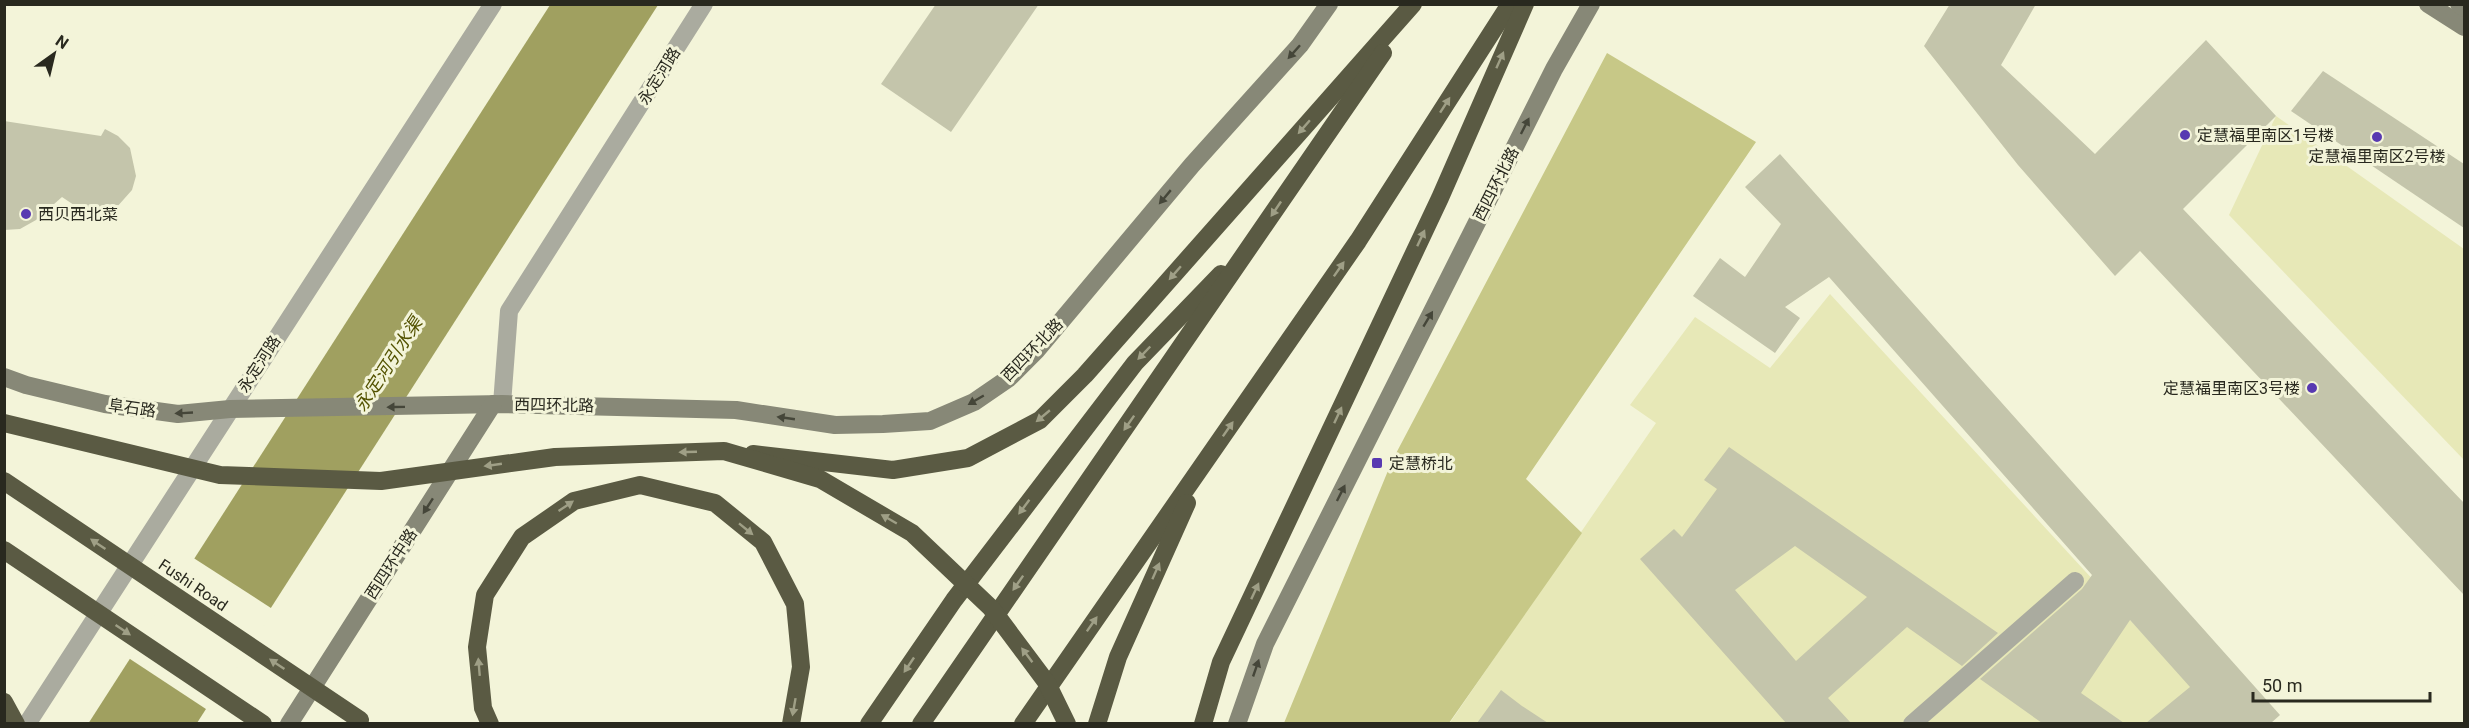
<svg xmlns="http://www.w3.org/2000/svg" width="2469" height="728" font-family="Roboto,'Noto Sans SC',sans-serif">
  <rect width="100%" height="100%" fill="#f3f4d9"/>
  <!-- green -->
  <g fill="#e7e8b7">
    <polygon points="2276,116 2464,249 2464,460 2229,215"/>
    <polygon points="1830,294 2225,723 1449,724 1656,423 1630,405 1695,317 1770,368"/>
  </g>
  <!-- forest -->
  <polygon fill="#c7c887" points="1607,53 1756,142 1526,479 1582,533 1449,723 1284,723 1392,461"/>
  <!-- water -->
  <polygon fill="#a0a060" points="550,5 658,5 197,723 88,724"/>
  <!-- pier -->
  <polygon fill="#f3f4d9" points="192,557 274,610 209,711 127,657"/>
  <!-- building -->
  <g fill="#c4c5ab" fill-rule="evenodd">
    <polygon points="936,4 1039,4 951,132 881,84"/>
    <polygon points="1950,4 2036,4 2001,65 2095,154 2206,40 2276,116 2183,209 2464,503 2464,595 2140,251 2115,276 2018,165 1924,46"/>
    <polygon points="2323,71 2464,164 2464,228 2291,111"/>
    <polygon points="4,121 101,136 105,129 118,136 130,148 136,176 132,190 116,208 100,213 83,211 62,197 36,220 20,229 4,230"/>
    <polygon points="1780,154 2280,715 2271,723 2146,723 2190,687 2130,620 2081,693 2124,723 2042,723 1980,679 2082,589 2092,575 1829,277 1785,307 1800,318 1775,353 1693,296 1720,258 1745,277 1781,224 1745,187"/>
    <path d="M1729 447 1784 485 1998 633 1962 666 1907 627 1828 698 1851 723H1786L1640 559 1674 529 1682 537 1717 489 1704 480ZM1795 546 1867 597 1796 661 1735 590Z"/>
    <polygon points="1501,690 1522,706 1548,723 1477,723"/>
  </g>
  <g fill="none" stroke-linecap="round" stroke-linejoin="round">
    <!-- street -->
    <g stroke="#aaab9f" stroke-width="18">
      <polyline points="502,404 509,311 704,4"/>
      <polyline points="27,724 493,4"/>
      <polyline points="1912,724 2075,581"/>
    </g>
    <!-- secondary -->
    <g stroke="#878877" stroke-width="18">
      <polyline points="2428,4 2464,27"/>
      <polyline points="2459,4 2464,8"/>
      <polyline points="4,377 26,385 105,404 178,414 230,409 502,404 736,410 835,425 883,424 930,421 974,402 1009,378 1036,351 1192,165 1300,45 1329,4"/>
      <polyline points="289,724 493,404"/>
      <polyline points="1237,724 1265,644 1554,69 1591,4"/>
    </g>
    <!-- highway -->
    <g stroke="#5a5a43" stroke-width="18">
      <polyline points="753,454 893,470 968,458 1040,420 1085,375 1413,4"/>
      <polyline points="4,702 16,724"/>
      <polyline points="490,724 483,708 477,647 485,595 522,537 574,501 640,485 715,503 763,542 795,604 801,667 791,724"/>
      <polyline points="869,724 954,600 1135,363 1221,274"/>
      <polyline points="921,724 1383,53"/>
      <polyline points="1023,724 1358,241 1510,4"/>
      <polyline points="1097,724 1118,657 1187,503"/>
      <polyline points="1203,724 1221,662 1440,198 1525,4"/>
    </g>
    <!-- highway-bridge -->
    <g stroke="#5a5a43" stroke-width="18">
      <polyline points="4,423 220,475 381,481 555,457 724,451 820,479 912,533 991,608 1047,683 1067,724"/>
      <polyline points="4,481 360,720"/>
      <polyline points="4,550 263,724"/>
    </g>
  </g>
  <!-- one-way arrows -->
  <defs><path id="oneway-solid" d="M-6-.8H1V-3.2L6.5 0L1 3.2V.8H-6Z" transform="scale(1.5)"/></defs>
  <g fill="#454639">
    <use href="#oneway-solid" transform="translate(1294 52) rotate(132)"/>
    <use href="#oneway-solid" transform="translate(1525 126) rotate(-63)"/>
    <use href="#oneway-solid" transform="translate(1165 197) rotate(130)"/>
    <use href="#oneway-solid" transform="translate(1428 319) rotate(-59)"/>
    <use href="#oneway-solid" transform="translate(976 400) rotate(150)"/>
    <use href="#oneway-solid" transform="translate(396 407) rotate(179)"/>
    <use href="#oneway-solid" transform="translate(184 413) rotate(177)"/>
    <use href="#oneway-solid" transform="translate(786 418) rotate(-172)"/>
    <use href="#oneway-solid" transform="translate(1341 493) rotate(-63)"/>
    <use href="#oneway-solid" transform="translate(428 506) rotate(123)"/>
    <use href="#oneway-solid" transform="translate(1256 668) rotate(-71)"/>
  </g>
  <g fill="#9f9f86">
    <use href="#oneway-solid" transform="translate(1500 60) rotate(-66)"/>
    <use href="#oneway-solid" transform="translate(1445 105) rotate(-57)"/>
    <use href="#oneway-solid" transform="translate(1304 127) rotate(131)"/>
    <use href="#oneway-solid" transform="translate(1276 209) rotate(124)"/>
    <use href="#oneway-solid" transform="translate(1421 238) rotate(-65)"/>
    <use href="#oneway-solid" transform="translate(1339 269) rotate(-55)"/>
    <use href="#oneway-solid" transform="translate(1175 273) rotate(131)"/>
    <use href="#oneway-solid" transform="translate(1144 353) rotate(134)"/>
    <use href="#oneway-solid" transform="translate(1338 415) rotate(-65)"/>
    <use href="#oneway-solid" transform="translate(1043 416) rotate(140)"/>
    <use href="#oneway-solid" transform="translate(1129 423) rotate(125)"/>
    <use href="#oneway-solid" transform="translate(1228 429) rotate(-55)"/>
    <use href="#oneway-solid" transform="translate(688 452) rotate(178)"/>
    <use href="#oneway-solid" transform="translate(493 465) rotate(172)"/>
    <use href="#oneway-solid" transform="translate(566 506) rotate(-34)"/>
    <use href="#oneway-solid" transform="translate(1024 507) rotate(127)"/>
    <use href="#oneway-solid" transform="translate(889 519) rotate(-150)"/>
    <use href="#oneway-solid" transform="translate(746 529) rotate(39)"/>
    <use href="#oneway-solid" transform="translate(98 544) rotate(-146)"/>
    <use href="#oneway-solid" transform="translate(1156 571) rotate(-66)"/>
    <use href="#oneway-solid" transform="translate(1018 583) rotate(125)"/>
    <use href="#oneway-solid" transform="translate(1255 591) rotate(-65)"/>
    <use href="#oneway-solid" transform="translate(1092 624) rotate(-55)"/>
    <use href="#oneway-solid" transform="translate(123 630) rotate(34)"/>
    <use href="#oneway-solid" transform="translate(1027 655) rotate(-127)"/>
    <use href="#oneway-solid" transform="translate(277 664) rotate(-146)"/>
    <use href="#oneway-solid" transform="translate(909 665) rotate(124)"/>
    <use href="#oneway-solid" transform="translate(479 667) rotate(-95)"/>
    <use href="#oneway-solid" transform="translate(794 707) rotate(100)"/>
  </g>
  <!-- markers -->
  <g fill="#5839b1" stroke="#f3f4d9" stroke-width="2">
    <circle cx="2185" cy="135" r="6"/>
    <circle cx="2377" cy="137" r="6"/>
    <circle cx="26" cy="214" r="6"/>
    <circle cx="2312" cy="388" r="6"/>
    <rect x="1371" y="457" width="12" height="12" rx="3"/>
  </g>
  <g text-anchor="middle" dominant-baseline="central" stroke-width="6" stroke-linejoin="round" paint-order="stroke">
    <!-- street labels -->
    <g font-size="16" fill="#29291f" stroke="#f3f4d9">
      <text transform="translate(659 76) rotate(-58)">永定河路</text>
      <text transform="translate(1496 184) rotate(-63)">西四环北路</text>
      <text transform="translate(1032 350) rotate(-46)">西四环北路</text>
      <text transform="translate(259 364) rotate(-57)">永定河路</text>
      <text transform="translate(554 405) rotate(1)">西四环北路</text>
      <text transform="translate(132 408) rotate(8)">阜石路</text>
      <text transform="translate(391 564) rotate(-57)">西四环中路</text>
      <text transform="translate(193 585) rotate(34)">Fushi Road</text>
    </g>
    <!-- poi labels -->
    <g font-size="16" fill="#29291f" stroke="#f3f4d9" text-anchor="start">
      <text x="2197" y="135">定慧福里南区1号楼</text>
      <text x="2377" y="156" text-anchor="middle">定慧福里南区2号楼</text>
      <text x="38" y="214">西贝西北菜</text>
      <text x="2300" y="388" text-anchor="end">定慧福里南区3号楼</text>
      <text x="1389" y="463">定慧桥北</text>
    </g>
    <!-- water labels -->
    <g font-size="18" font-style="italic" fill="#535200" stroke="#f3f4d9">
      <text transform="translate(388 364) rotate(-57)">永定河引水渠</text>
    </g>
  </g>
  <!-- border -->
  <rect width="2469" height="728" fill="none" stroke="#29291f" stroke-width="12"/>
  <!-- north arrow -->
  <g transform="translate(54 54) rotate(34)" stroke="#f3f4d9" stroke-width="4.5" paint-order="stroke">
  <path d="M0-4.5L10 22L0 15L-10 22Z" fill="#29291f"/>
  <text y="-9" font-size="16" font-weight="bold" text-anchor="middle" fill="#29291f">N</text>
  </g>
  <!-- scale -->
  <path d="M2253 692v9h177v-9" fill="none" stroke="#29291f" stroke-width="3"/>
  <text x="2262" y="692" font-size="18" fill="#29291f" stroke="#f3f4d9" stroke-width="4.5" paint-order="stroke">50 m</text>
</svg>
